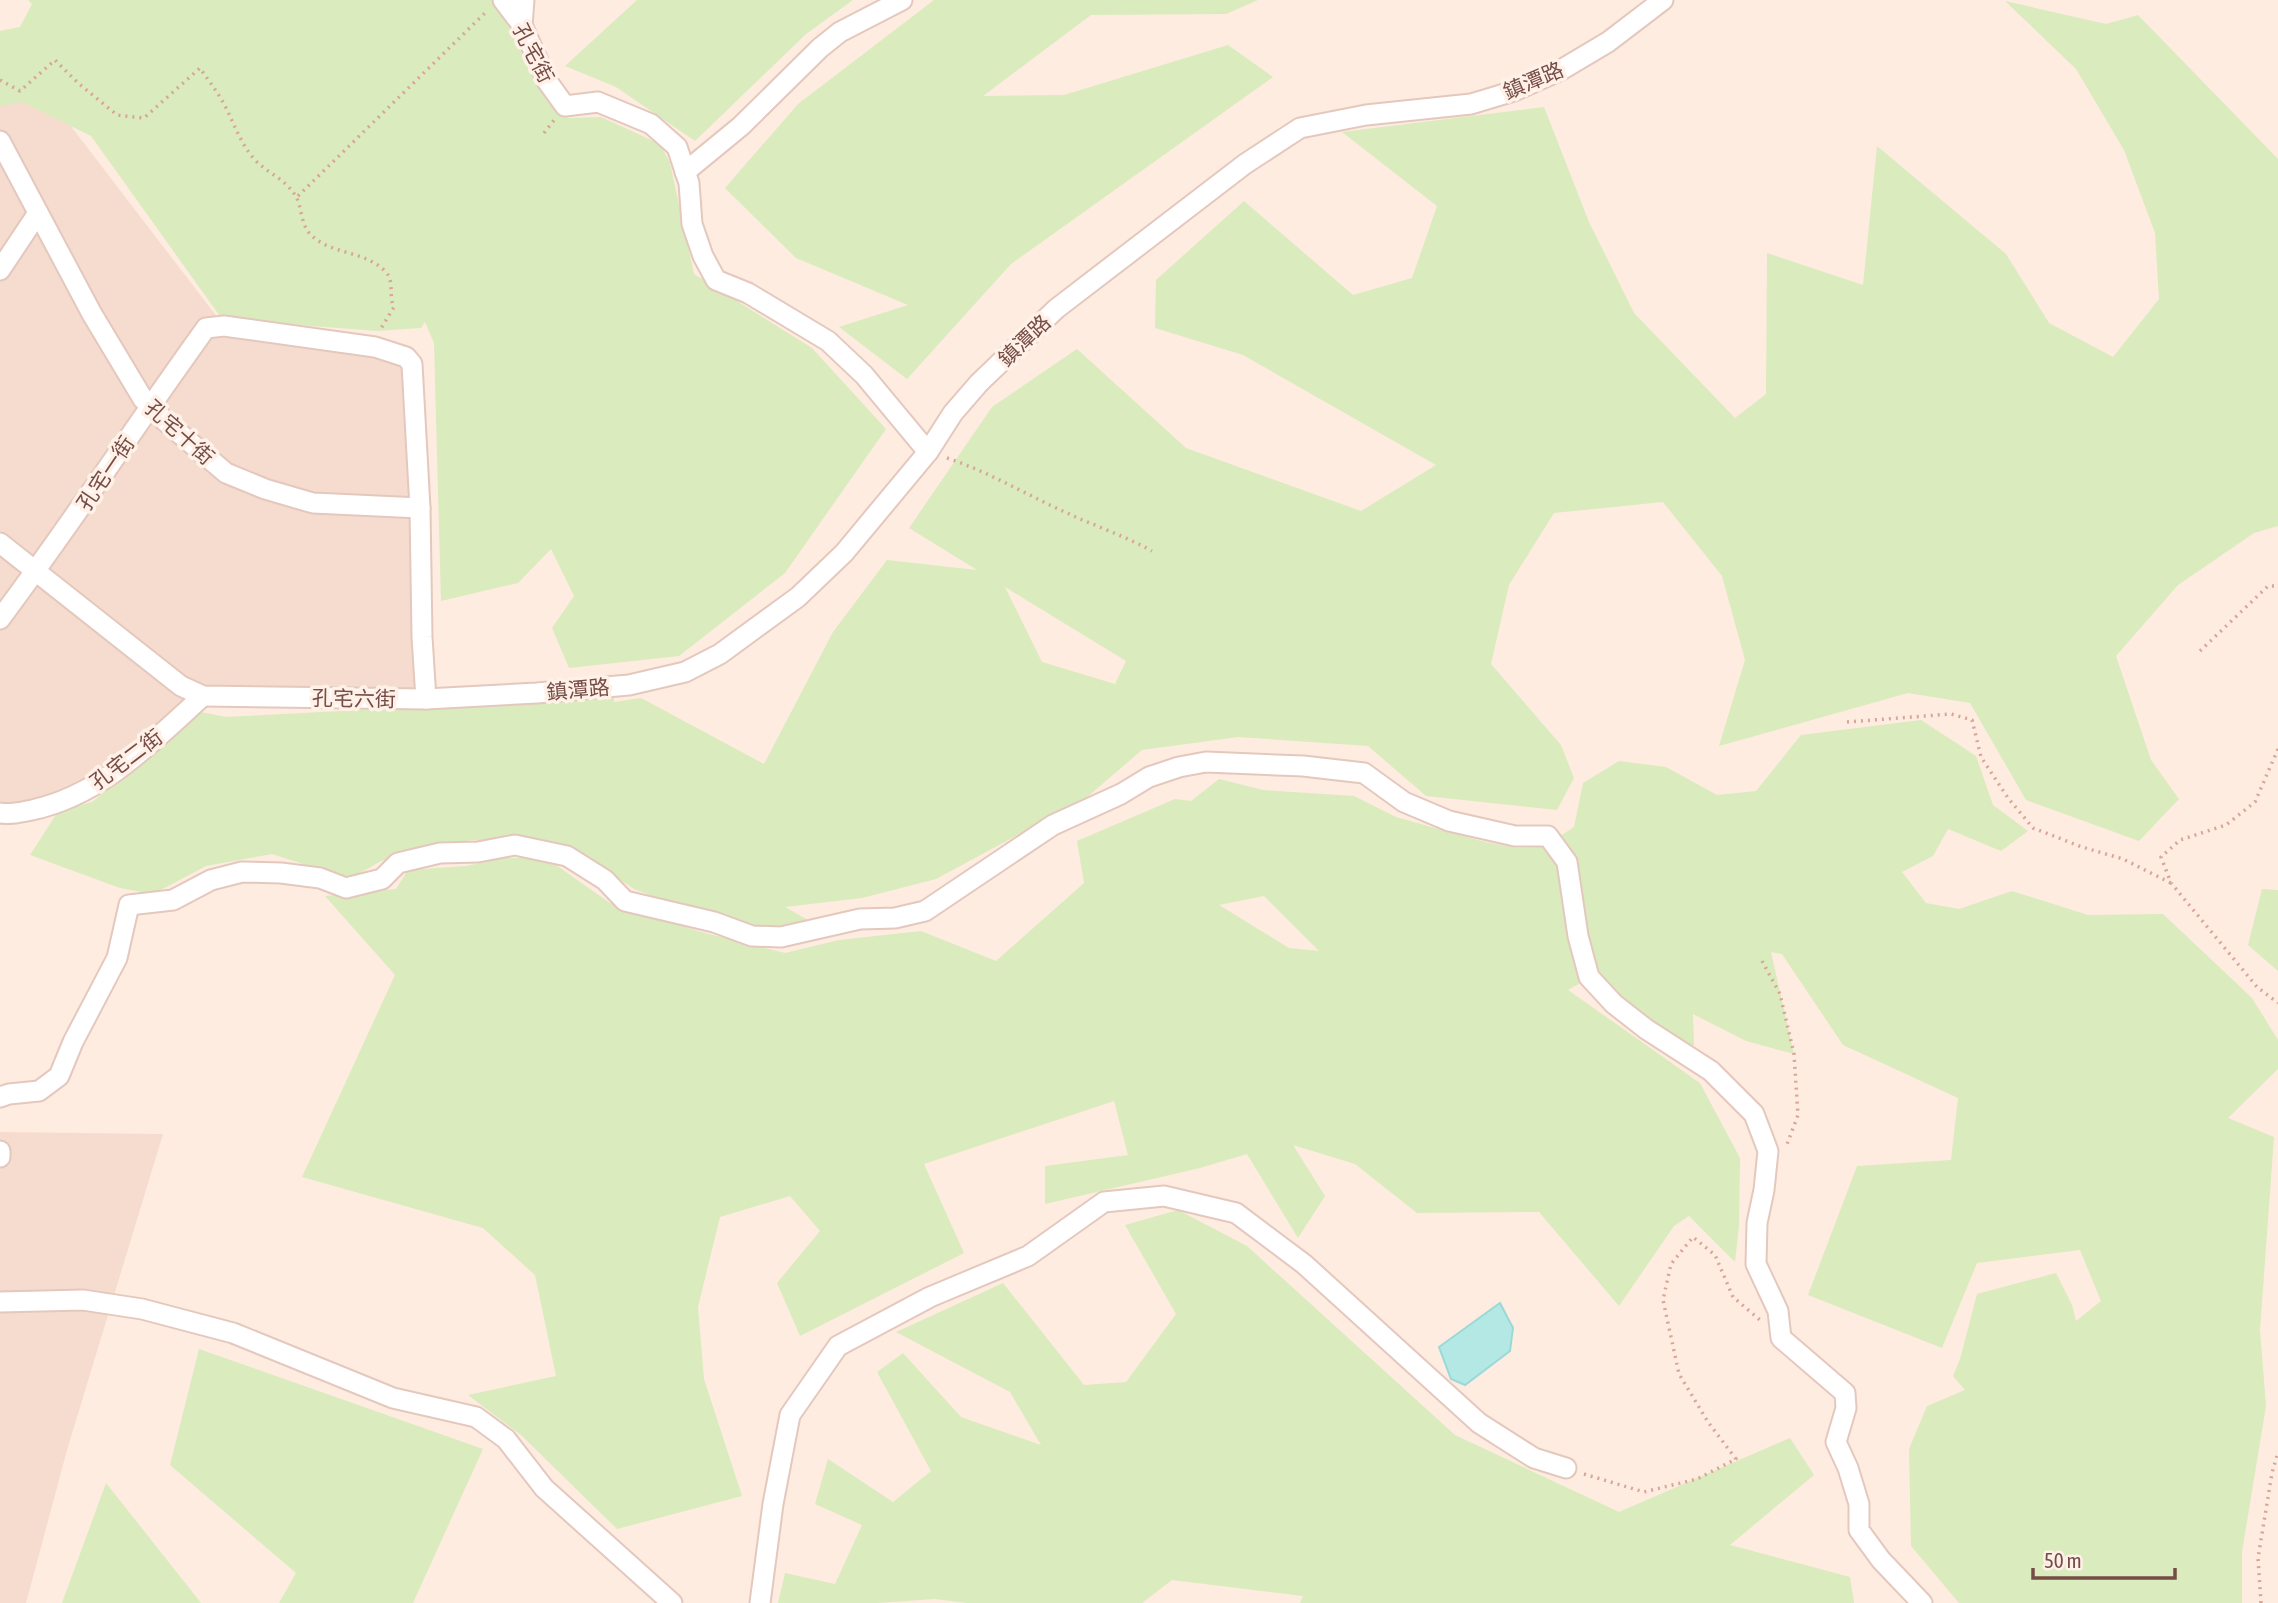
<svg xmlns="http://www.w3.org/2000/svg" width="2278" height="1603" font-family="'Asap Condensed','Noto Sans TC',sans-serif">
  <rect width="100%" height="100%" fill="#feece0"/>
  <!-- residential -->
  <g fill="#f5dcce">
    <polygon points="0,78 57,108 224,326 412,364 426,699 203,696 94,787 0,806"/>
    <polygon points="0,1132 163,1134 67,1450 26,1603 0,1603"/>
  </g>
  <!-- green -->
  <g fill="#daebbe" fill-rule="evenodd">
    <polygon points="28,0 508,0 554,98 568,118 601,117 660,144 670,163 694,274 812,348 886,429 785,573 679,656 569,668 552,628 574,596 551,549 518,583 441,601 434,343 425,322 421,328 377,331 222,319 91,136 22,102 0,106 0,31 20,27 32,4"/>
    <polygon points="637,0 853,0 806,34 695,141 616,87 565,66"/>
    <polygon points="934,0 1258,0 1226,14 1091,15 983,96 1064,95 1228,45 1273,77 1011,264 907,379 839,327 908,305 796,258 725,188 798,104"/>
    <path d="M2005 1 2106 24 2138 15 2278 159V526L2254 533 2178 585 2116 656 2151 760 2179 799 2139 841 2026 800 1970 703 1908 693 1719 746 1745 660 1722 576 1663 502 1554 513 1509 585 1491 664 1561 745 1574 778 1557 810 1426 796 1368 746 1238 737 1142 750 1086 798 936 879 862 898 785 907 808 920 767 928 673 904 634 889 569 845 471 840 381 861 350 879 272 854 206 866 153 894 120 888 30 855 59 810 92 802 201 712 226 717 614 697V702L641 698 764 764 833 632 887 560 977 570 909 528 992 407 1077 349 1186 448 1361 511 1436 465 1243 355 1155 328 1156 280 1244 201 1353 295 1412 278 1437 206 1342 132 1544 107 1589 222 1634 313 1735 418 1766 394 1767 253 1863 285 1877 146 2006 254 2049 323 2113 357 2159 299 2155 233 2124 150 2076 69ZM1005 587 1126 661 1115 684 1042 662Z"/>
    <path d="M1921 720 1976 756 1993 805 2028 831 2001 851 1948 829 1933 856 1902 872 1926 903 1959 909 2012 891 2088 915 2163 914 2252 998 2278 1040V1069L2228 1118 2274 1137 2260 1330 2266 1406 2242 1552V1603H1959L1911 1546 1909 1449 1927 1406 1965 1390 1953 1376 1960 1359 1977 1294 2056 1273 2072 1305 2076 1321 2101 1301 2080 1250 1977 1263 1942 1348 1808 1295 1857 1166 1951 1160 1958 1098 1843 1045 1782 954 1771 952 1794 1054 1746 1041 1693 1014 1694 1045 1667 1057 1671 1044 1589 978 1568 990 1700 1083 1740 1158 1739 1225 1735 1262 1689 1216 1674 1226 1619 1306 1539 1212 1417 1213 1355 1164 1293 1145 1325 1196 1298 1238 1247 1154 1200 1168 1045 1204V1166L1128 1155 1114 1101 924 1164 964 1253 800 1336 777 1283 820 1231 790 1196 720 1217 698 1307 704 1379 742 1496 617 1529 521 1435 468 1395 556 1376 535 1275 483 1228 302 1177 395 975 325 896 396 889 408 870 466 866 505 858H546L610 903 701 932 785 953 839 940 921 931 996 961 1084 883 1077 841 1175 799 1191 801 1219 779 1263 790 1354 796 1396 817 1485 842 1518 848 1543 847 1574 827 1583 783 1619 761 1666 767 1717 795 1756 791 1801 735ZM1264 896 1319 951 1289 948 1219 905Z"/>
    <polygon points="2262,889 2278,890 2278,971 2248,945"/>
    <polygon points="1178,1210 1247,1246 1455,1435 1619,1512 1790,1438 1814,1475 1730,1545 1850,1577 1854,1603 1300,1603 1303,1596 1172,1580 1142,1603 967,1603 935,1599 877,1603 778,1603 785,1573 835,1584 862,1525 815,1504 828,1459 893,1502 931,1471 877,1372 903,1353 961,1417 1041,1445 1010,1392 896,1332 1003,1283 1084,1385 1126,1382 1176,1314 1125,1225"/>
    <polygon points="199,1349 483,1449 413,1603 279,1603 296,1573 170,1465"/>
    <polygon points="106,1483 201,1603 62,1603"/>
  </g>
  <!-- water -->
  <polygon fill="#b4e8e5" stroke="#99dad7" stroke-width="2" points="1500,1303 1513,1328 1510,1351 1465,1385 1451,1379 1439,1347"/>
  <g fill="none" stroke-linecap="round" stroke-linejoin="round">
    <defs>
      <g id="minor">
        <polyline points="503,0 522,25 547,81 565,106 598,102 651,124 677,147 689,183 692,224 703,256 716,280 748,293 828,341 864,375 928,452"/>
        <polyline points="522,25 524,0"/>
        <polyline points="0,141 92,314 143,399 165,421 226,473 265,489 313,503 420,508"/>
        <polyline points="685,172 741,126 820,48 840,32 902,0"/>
        <polyline points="0,270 38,213"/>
        <polyline points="0,543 181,686 203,696 426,699 537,693 629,685 685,672 720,654 798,597 844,553 928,452 953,413 979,383 1056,309 1245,164 1300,128 1366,115 1471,104 1514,91 1561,70 1608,42 1663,0"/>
        <path d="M0 619C71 524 136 425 206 328L224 326 375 347 406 357 412 364 420 508 422 637 426 699"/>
        <path d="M0 813C11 815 21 812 32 810 102 795 152 742 203 696"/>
        <polyline points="0,1097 9,1094 39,1091 59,1076 73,1042 117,958 129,905 173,900 211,880 242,872 281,873 320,878 346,888 382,879 398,863 440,853 478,852 515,845 567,856 605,880 625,901 714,922 752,936 781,937 860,919 895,918 925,911 1053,825 1121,794 1149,777 1179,767 1206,762 1303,766 1364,773 1404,802 1449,821 1515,836 1548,836 1567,862 1578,936 1589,977 1614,1004 1646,1029 1711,1071 1754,1114 1768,1151 1764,1190 1757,1223 1756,1264 1778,1311 1781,1338 1845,1393 1846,1408 1836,1442 1848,1468 1859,1504 1859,1530 1881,1560 1922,1603"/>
        <polyline points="0,1151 0,1157"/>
        <polyline points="0,1302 83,1300 142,1309 233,1333 393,1398 476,1417 506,1439 544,1488 672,1603"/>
        <polyline points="760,1603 773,1504 790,1415 838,1346 930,1297 1028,1256 1104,1202 1164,1196 1236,1213 1304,1264 1479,1423 1534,1458 1566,1468"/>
      </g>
    </defs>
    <!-- minor casing -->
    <use href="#minor" stroke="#e4c8be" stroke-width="23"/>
    <!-- path -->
    <g stroke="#d9a599" stroke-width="3.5" stroke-dasharray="2 5" stroke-linecap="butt">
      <path d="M0 80 20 91 55 60 78 83 117 115 144 118 200 68C208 80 217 91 224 104 234 123 240 143 255 160 267 173 283 177 295 195 302 205 300 223 310 234 330 255 365 250 386 272 395 283 388 296 394 307L380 330"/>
      <polyline points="544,133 555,119"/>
      <polyline points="298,196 487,11"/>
      <path d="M947 458C989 472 1027 495 1067 513 1095 526 1125 536 1152 551"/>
      <polyline points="2200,651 2268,586 2278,586"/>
      <polyline points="1847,722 1951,714 1972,720 1981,757 2008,798 2033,828 2082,847 2123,859 2171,883"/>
      <polyline points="2278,749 2255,802 2226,825 2180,840 2161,857 2171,883 2257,987 2278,1003"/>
      <polyline points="1762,961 1780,994 1794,1054 1798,1115 1786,1147"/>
      <polyline points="1584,1474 1644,1492 1697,1479 1736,1459 1708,1422 1679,1374 1663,1300 1671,1264 1693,1237 1715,1255 1733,1297 1760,1320"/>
      <polyline points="2261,1603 2258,1558 2272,1473 2278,1452"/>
    </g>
    <!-- minor -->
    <use href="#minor" stroke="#fff" stroke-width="19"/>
  </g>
  <g text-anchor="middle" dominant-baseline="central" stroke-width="7" stroke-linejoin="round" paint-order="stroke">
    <!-- street labels -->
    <g font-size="21" fill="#754d46" stroke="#fff1e7">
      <text transform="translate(534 53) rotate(63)">孔宅街</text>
      <text transform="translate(1533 80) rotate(-23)">鎮潭路</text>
      <text transform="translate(1024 340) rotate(-44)">鎮潭路</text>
      <text transform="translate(180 432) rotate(42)">孔宅十街</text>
      <text transform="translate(105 473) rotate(-56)">孔宅一街</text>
      <text transform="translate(578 689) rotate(-5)">鎮潭路</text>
      <text transform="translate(354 698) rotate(1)">孔宅六街</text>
      <text transform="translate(126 759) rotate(-37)">孔宅二街</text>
    </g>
  </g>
  <!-- scale -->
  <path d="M2033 1568v10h142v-10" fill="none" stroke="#754d46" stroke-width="3.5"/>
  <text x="2044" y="1568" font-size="21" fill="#754d46" stroke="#fff1e7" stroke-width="5" paint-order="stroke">50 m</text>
</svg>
